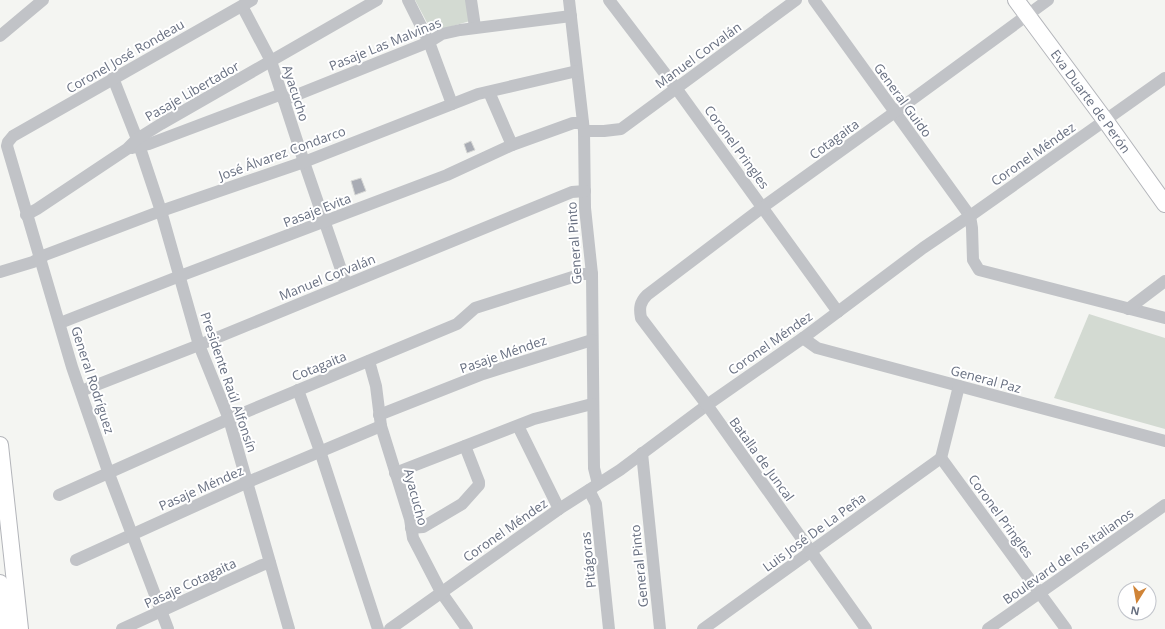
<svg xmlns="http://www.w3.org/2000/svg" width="1165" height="629" font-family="'Open Sans',sans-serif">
  <rect width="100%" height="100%" fill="#f4f5f2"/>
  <!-- green -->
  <g fill="#d3dad2">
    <polygon points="415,0 467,0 470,21 432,32"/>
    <polygon points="1089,314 1165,338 1165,429 1054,398"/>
  </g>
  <!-- building -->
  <g fill="#a9acb4" stroke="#d6d7d5">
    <polygon points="471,141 475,150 467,153 464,144"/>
    <polygon points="361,178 366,191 355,195 351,181"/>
  </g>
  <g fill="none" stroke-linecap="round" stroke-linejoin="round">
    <defs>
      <g id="major">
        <path id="s1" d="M1016 0 1105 120 1165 204"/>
        <polyline points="0,445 20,629"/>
        <polyline points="0,583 5,629"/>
      </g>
    </defs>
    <!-- major casing -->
    <use href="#major" stroke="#b3b5ba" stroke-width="18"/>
    <!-- minor -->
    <g stroke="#c1c3c7" stroke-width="12">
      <polyline points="408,0 429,42 452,104"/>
      <polyline points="471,0 475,27"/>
      <polyline points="569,0 584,131 585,208 592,274 594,468 598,484"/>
      <polyline points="609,0 676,88 838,312"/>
      <polyline points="814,0 970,216 972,228 973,260 979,270 1165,318"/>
      <polyline points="242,6 271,61 304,162 346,284"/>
      <polyline points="0,36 43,0"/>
      <polyline points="113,78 137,139 161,211 199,345 229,419 289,629"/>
      <polyline points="489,92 512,145"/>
      <polyline points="284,100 429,42 442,34 460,30 571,16"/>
      <polyline points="584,131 604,131 621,129 796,0"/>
      <polyline points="132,148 149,144 282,94"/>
      <polyline points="26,215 37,209 127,149 137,139 161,124 377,0"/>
      <polyline points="0,272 33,262 45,255 161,211 304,162 478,94 577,71"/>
      <polyline points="1128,309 1165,281"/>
      <polyline points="60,323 180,276 447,175 512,145 573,123 583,123"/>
      <polyline points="803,338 817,348 1165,441"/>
      <polyline points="369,361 376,386 381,426 410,519 413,538 441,592 467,629"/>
      <polyline points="298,390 320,451 378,629"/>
      <polyline points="81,391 199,345 572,192 585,191"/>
      <polyline points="379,415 483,374 592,340"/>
      <polyline points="518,426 559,509"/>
      <polyline points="642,453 660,629"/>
      <polyline points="941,458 1066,629"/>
      <polyline points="941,458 959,386"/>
      <polyline points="395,473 534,419 592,404"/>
      <polyline points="589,490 596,504 609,629"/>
      <polyline points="59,495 229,419 457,324 475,308 582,274 592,274"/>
      <polyline points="411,528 423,527 462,504 479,485 479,482 465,446"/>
      <polyline points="76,560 248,482 381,426"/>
      <polyline points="122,629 262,565 270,563"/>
      <polyline points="168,629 109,474 72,367 7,146 8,142 13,136 252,0"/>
      <polyline points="390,629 559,509 620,470 707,405 803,338 923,248 970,216 1165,78"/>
      <polyline points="703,629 941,458"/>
      <path d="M866 629 707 405 641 318C639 308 640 302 647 295L763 207 895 112 1048 0"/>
      <polyline points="988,629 1165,505"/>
    </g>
    <!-- major -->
    <use href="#major" stroke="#fff" stroke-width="16"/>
  </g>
  <g text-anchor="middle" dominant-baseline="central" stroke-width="4" stroke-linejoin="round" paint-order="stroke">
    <!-- street labels -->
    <g font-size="13" fill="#676f80" stroke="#fff">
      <text transform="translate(385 44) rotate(-22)">Pasaje Las Malvinas</text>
      <text transform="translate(698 55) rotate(-36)">Manuel Corvalán</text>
      <text transform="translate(125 56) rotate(-30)">Coronel José Rondeau</text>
      <text transform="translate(192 91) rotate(-30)">Pasaje Libertador</text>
      <text transform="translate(296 93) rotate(72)">Ayacucho</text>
      <text transform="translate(903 100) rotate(54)">General Guido</text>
      <text stroke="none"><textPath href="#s1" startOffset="126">Eva Duarte de Perón</textPath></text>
      <text transform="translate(834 139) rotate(-36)">Cotagaita</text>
      <text transform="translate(737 147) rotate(54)">Coronel Pringles</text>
      <text transform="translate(282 153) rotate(-20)">José Álvarez Condarco</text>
      <text transform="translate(1033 154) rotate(-35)">Coronel Méndez</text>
      <text transform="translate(317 210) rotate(-21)">Pasaje Evita</text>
      <text transform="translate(574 243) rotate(-94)">General Pinto</text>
      <text transform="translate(327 277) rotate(-22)">Manuel Corvalán</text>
      <text transform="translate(770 343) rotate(-35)">Coronel Méndez</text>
      <text transform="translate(503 354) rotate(-19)">Pasaje Méndez</text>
      <text transform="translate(319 366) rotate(-22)">Cotagaita</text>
      <text transform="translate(986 379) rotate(15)">General Paz</text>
      <text transform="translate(93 380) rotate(72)">General Rodríguez</text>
      <text transform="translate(229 382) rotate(71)">Presidente Raúl Alfonsín</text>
      <text transform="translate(762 459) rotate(54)">Batalla de Juncal</text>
      <text transform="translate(201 488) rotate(-24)">Pasaje Méndez</text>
      <text transform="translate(416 497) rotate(75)">Ayacucho</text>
      <text transform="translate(1001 516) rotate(54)">Coronel Pringles</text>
      <text transform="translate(505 530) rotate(-35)">Coronel Méndez</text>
      <text transform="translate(814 532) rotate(-36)">Luis José De La Peña</text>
      <text transform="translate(1068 556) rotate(-35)">Boulevard de los Italianos</text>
      <text transform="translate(588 560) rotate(-96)">Pitágoras</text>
      <text transform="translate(639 566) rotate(-96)">General Pinto</text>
      <text transform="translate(190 583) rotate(-25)">Pasaje Cotagaita</text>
    </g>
  </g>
  <!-- north arrow -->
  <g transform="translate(1137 601) rotate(191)"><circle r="19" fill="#ffffff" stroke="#c2c5cc"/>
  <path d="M0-3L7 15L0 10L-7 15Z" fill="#d08437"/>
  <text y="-6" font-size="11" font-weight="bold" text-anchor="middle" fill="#676f80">N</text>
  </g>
</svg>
